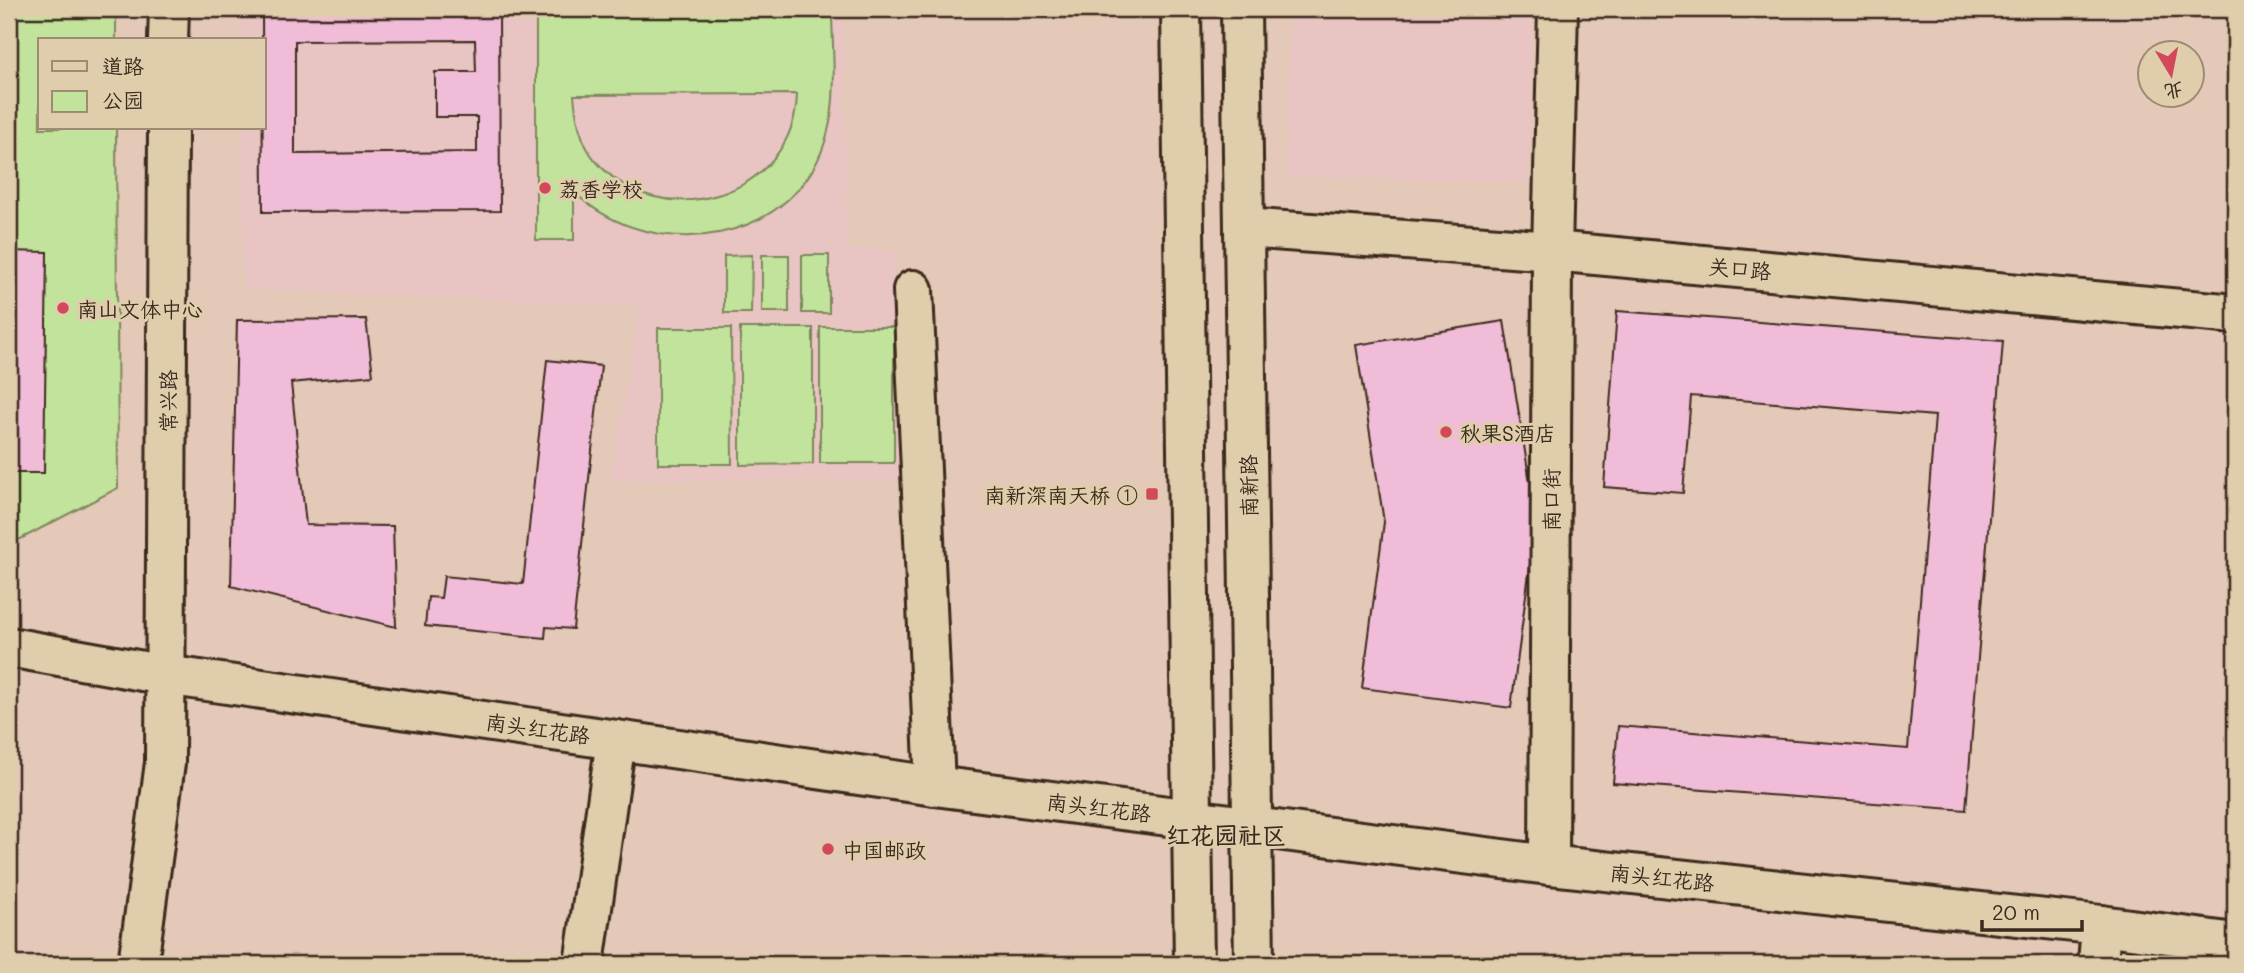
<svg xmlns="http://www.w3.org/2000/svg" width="2244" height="973" font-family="Mali,'LXGW WenKai TC',sans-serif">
  <rect width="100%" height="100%" fill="#e4c8b8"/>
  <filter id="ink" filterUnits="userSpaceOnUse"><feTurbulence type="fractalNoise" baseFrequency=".0143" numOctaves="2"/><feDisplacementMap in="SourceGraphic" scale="14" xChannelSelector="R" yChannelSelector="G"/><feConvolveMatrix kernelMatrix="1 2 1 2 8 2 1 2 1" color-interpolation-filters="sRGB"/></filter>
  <g filter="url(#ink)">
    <!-- built -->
    <g fill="#e8c4c2">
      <polygon points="242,9 844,9 847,248 894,251 900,481 610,480 640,306 243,289 243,128 264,128 264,40 242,40"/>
      <polygon points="1291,9 1533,9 1528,182 1286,176"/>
    </g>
    <!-- green -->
    <g fill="#c2e39c" stroke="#7e865d" stroke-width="2" fill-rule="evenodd">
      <polygon points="9,9 116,9 116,40 40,40 40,128 116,128 118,488 9,545"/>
      <path d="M536 9H832C832 48 838 93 828 131 801 246 652 267 574 192V240H536ZM797 94C795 197 659 237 595 160 580 142 576 117 574 95Z"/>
      <polygon points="752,255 751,313 724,313 724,256"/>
      <rect x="762" y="255" width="27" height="57"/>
      <rect x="802" y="255" width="27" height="58"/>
      <rect x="820" y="327" width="74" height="136"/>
      <polygon points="658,328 731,328 732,464 658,464"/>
      <polygon points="740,328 813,328 813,464 740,465"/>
    </g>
    <!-- building -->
    <g fill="#f1bcd8" stroke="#3b2a1e" stroke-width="2" fill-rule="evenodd">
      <path d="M262 9H499L500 211 263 212ZM475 40 476 72H435V117H477V152L295 154V41Z"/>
      <polygon points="9,251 47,252 44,473 9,473"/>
      <polygon points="1617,311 2003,341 1966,810 1613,783 1618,726 1908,749 1935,416 1691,396 1683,493 1604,487"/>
      <polygon points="366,319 373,375 291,383 306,525 393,526 396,627 231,586 237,320"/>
      <polygon points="1504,321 1536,520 1511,708 1362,688 1384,522 1356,345"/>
      <polygon points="547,360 601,366 573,629 546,627 545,638 425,626 428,597 441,598 444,576 523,584"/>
    </g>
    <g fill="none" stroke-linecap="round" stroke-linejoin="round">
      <defs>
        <g id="minor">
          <polyline points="168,40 169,9"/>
          <polyline points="1245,228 1552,251 2235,314"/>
          <polyline points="913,290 935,786"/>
          <polyline points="9,647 165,675 935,786 1549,865 2101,925 2235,943"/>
          <polyline points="1549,865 1552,251 1558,9"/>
          <polyline points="138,964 165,763 168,128"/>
          <polyline points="584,964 616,740"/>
          <polyline points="2098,964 2101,925"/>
        </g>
        <g id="major">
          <polyline points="1181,9 1194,964"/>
          <polyline points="1241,9 1254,964"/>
        </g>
      </defs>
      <!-- minor casing -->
      <use href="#minor" stroke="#3b2a1e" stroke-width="44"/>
      <!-- major casing -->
      <use href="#major" stroke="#3b2a1e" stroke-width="44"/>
      <!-- minor -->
      <use href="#minor" stroke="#dfcdab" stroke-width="38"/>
      <!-- major -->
      <use href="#major" stroke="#dfcdab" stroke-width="38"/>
    </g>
  </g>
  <!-- markers -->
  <g fill="#d1495b" stroke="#dfcdab" stroke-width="2.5">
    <circle cx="545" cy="188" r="7"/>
    <circle cx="63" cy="308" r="7"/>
    <circle cx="1446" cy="432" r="7"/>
    <rect x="1145" y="487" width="14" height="14" rx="3.5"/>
    <circle cx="828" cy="849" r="7"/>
  </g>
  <g text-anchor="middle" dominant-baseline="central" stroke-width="6" stroke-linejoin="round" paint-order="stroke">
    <!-- poi labels -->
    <g font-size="21" fill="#3b2a1e" stroke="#dfcdab" text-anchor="start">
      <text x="559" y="188">荔香学校</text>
      <text x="77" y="308">南山文体中心</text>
      <text x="1460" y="432">秋果S酒店</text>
      <text x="1138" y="494" text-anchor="end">南新深南天桥 ①</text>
      <text x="842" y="849">中国邮政</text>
    </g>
    <!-- street labels -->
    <g font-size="21" fill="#3b2a1e" stroke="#dfcdab">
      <text transform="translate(1740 268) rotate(5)">关口路</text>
      <text transform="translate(167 401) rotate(-90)">常兴路</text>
      <text transform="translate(1248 486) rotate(-91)">南新路</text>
      <text transform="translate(1550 500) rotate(-90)">南口街</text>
      <text transform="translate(538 728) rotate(8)">南头红花路</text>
      <text transform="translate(1099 807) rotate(7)">南头红花路</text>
      <text transform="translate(1662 877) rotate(6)">南头红花路</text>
    </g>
    <!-- quarter labels -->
    <g font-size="24" font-weight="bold" fill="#3b2a1e" stroke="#dfcdab">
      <text x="1226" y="834">红花园社区</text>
    </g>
  </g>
  <!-- margin -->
  <rect width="2244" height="973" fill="none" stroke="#dfcdab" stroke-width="35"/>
  <rect x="18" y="18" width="2209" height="938" fill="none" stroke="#3b2a1e" stroke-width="2.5" filter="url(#ink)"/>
  <!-- legend -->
  <rect x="38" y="38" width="228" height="91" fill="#dfcdab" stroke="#9d8c73" stroke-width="2"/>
  <rect x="52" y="61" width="35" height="10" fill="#dfcdab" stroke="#9d8c73" stroke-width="2"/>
  <text x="102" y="74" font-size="21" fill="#3b2a1e">道路</text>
  <rect x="52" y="91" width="35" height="21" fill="#c2e39c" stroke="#9d8c73" stroke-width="2"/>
  <text x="102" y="108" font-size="21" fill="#3b2a1e">公园</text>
  <!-- north arrow -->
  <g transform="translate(2171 74) rotate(170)"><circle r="33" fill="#dfcdab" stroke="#9d8c73" stroke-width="2"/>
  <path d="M0-5L12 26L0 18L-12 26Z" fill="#d1495b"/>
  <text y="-10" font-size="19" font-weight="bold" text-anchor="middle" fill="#3b2a1e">北</text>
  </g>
  <!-- scale -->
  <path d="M1982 920v10h100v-10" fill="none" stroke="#3b2a1e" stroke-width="3.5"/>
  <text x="1992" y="920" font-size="21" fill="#3b2a1e" stroke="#dfcdab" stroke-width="5" paint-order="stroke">20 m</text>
</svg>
